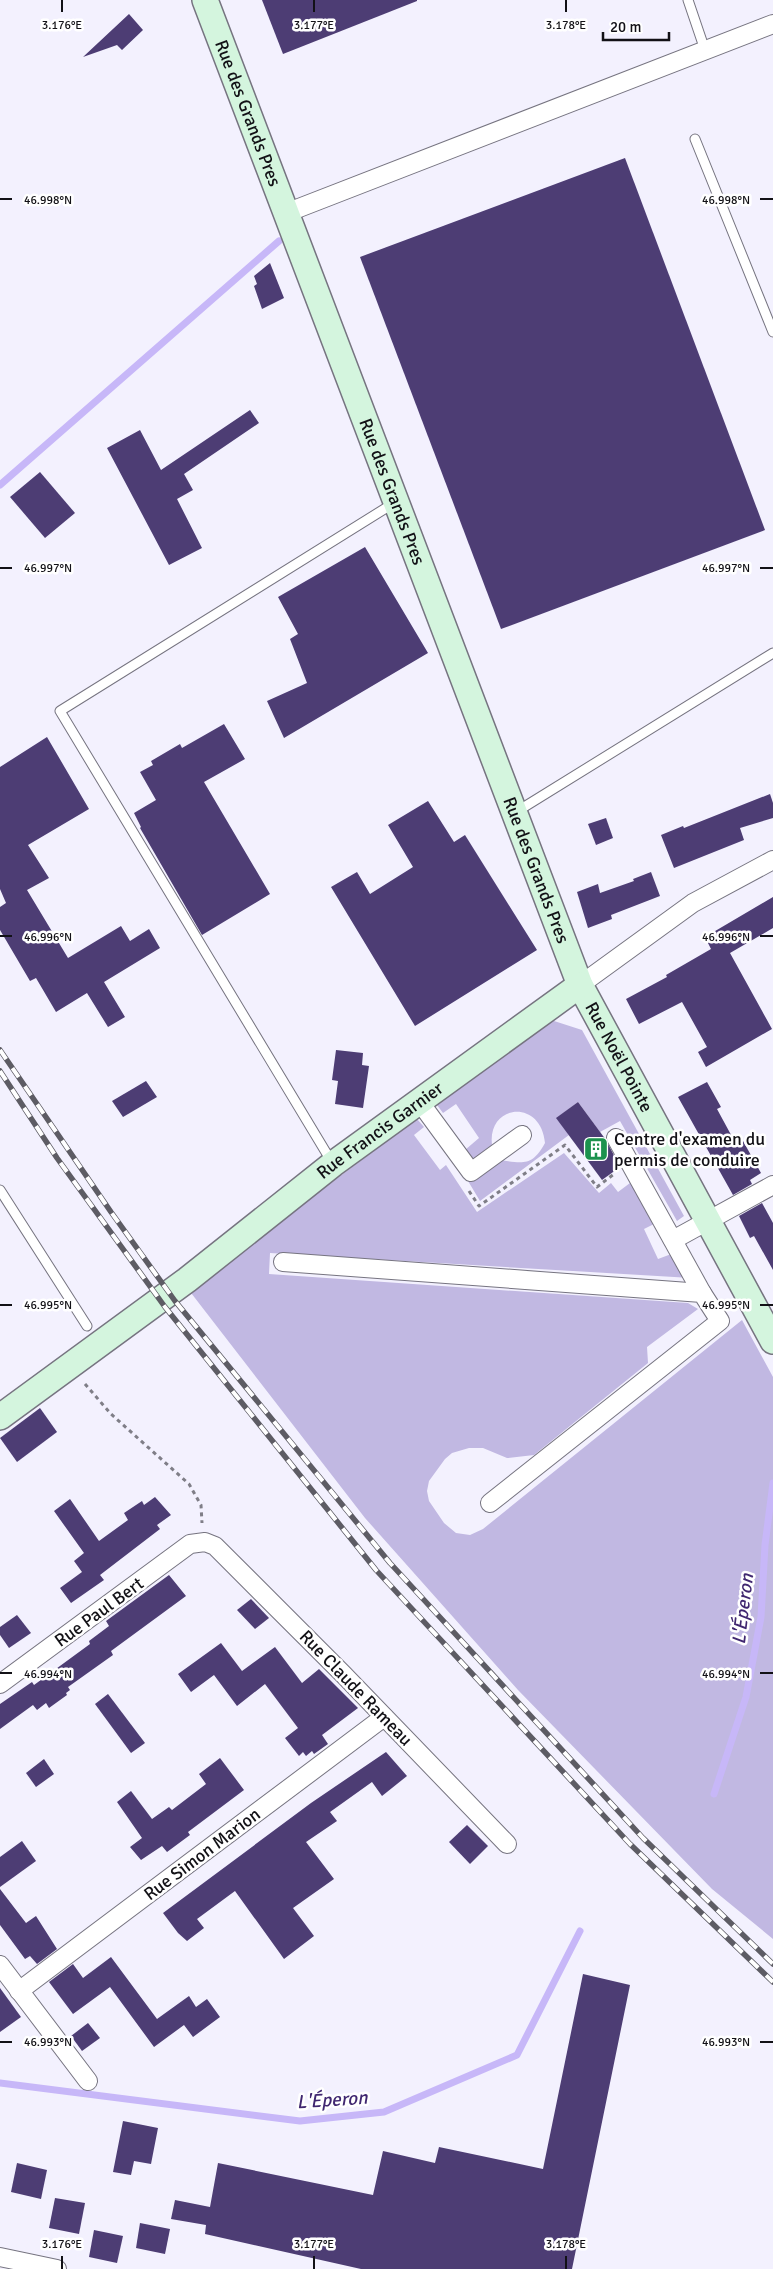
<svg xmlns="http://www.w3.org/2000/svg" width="773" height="2269" font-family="Signika,sans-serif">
  <rect width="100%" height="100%" fill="#f3f1fe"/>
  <!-- green -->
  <g fill="#c1b8e2">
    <path d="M551 1020 582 1030 684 1216 677 1221 620 1121 600 1132 578 1102 557 1118 569 1135 480 1201 468 1181 499 1160C523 1163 532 1167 545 1143 541 1098 487 1104 492 1145L473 1160 465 1150 479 1138 456 1104 443 1113 437 1105Z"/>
    <polygon points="417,1119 424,1127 414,1135 440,1170 446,1165 477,1212 564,1153 599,1193 611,1183 618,1192 634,1180 658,1222 644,1229 658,1259 674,1253 691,1278 270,1253 269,1274 688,1303 698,1309 647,1347 648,1363 534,1455 507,1458 483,1448 469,1448 452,1453 445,1459 429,1481 427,1491 429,1501 444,1523 456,1533 470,1535 483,1529 742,1320 773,1377 773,1939 712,1889 518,1690 365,1518 188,1289"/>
  </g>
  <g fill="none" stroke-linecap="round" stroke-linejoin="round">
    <!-- stream -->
    <g stroke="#c7b7f8" stroke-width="7">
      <polyline points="0,485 279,241"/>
      <polyline points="714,1794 746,1697 761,1617 765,1545 773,1483"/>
      <polyline points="0,2083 300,2121 384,2112 517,2055 580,1931"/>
    </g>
  </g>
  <!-- building -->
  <g fill="#4d3d74">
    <polygon points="262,0 417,0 417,1 283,54"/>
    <polygon points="129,14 143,30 122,50 117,45 83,57"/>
    <polygon points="625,158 765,530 501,629 360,257"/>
    <polygon points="270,263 284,298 262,309 254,286 257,284 254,276"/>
    <polygon points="250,410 259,423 184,474 193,490 177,499 202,548 169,565 107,448 140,430 161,470"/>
    <polygon points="40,472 75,513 45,538 10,497"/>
    <polygon points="365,547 428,653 284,738 267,701 307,683 290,639 298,634 278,597"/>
    <polygon points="224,724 245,759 204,782 270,894 202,935 140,828 141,827 134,813 156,800 140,772 153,765 151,761 180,744 182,748"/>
    <polygon points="47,737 89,809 28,845 49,878 27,890 68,958 121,926 130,941 149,929 160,948 104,982 125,1017 108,1027 87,993 56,1012 36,978 30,981 0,930 0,907 6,903 0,889 0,767"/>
    <polygon points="770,794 773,803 773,818 740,828 744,840 674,868 661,835 683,826 684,828"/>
    <polygon points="428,801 454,842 465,835 537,950 415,1026 331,887 357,872 370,894 413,867 388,825"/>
    <polygon points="606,818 613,838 596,845 588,824"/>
    <polygon points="651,872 660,896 611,915 612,919 588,928 577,892 598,884 600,893 634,881 633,879"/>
    <polygon points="773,897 773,928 730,953 772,1029 706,1067 698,1052 707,1047 682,1002 639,1024 626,999 667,977 666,975 711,949 705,937"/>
    <polygon points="336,1050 363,1053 362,1065 369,1066 363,1108 335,1104 338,1081 332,1080"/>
    <polygon points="146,1081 157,1097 123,1117 112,1101"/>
    <polygon points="707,1082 721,1107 717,1109 736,1144 743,1141 761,1173 750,1180 752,1184 733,1195 678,1097"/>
    <polygon points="578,1102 606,1140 620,1167 602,1180 556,1118"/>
    <polygon points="762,1203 773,1223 773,1270 754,1236 750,1238 739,1216"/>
    <polygon points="40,1408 57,1432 17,1462 0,1438"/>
    <polygon points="155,1497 171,1515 157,1525 160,1529 100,1575 104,1580 71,1603 60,1588 82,1572 74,1561 84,1553 54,1511 70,1499 99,1541 128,1520 124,1513 142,1501 144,1505"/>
    <polygon points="169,1575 186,1596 111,1651 113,1655 68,1687 70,1690 66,1693 67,1695 49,1708 46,1703 37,1710 33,1705 0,1729 0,1704 32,1682 34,1685 90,1644 89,1641 109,1626 106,1621"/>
    <polygon points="251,1599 269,1618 255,1629 237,1610"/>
    <polygon points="17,1615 31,1633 9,1648 0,1635 0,1627"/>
    <polygon points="221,1643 242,1671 275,1647 302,1683 319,1669 358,1708 322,1735 328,1744 314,1754 312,1751 306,1756 303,1752 299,1756 285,1738 298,1728 265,1684 237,1706 214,1675 191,1692 178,1674"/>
    <polygon points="108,1694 145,1743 131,1753 95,1704"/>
    <polygon points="386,1752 407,1776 382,1796 372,1782 330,1812 337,1821 306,1842 334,1879 293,1908 314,1936 284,1959 235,1891 197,1919 204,1928 187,1941 178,1933 163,1913 311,1803"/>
    <polygon points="220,1758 244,1790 188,1832 190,1835 167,1852 162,1846 141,1860 130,1847 142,1838 117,1802 131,1791 152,1819 169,1807 172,1810 206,1784 199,1774"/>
    <polygon points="44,1759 54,1774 36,1787 26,1773"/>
    <polygon points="467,1825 488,1846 470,1864 449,1842"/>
    <polygon points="22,1841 36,1861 0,1887 0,1857"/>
    <polygon points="0,1889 26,1923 36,1916 57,1949 37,1964 30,1956 25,1959 0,1925"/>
    <polygon points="111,1957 157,2019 189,1996 196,2007 207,1999 220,2017 193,2037 184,2025 154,2047 110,1987 73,2014 49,1982 73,1964 83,1978"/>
    <polygon points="583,1974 630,1985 572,2269 361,2269 205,2234 206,2225 171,2219 175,2200 210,2207 218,2163 373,2195 383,2151 435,2163 439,2147 543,2169"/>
    <polygon points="0,1988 21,2017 0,2032"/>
    <polygon points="88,2023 100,2038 82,2051 71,2036"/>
    <polygon points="123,2121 158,2128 151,2164 134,2161 131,2175 113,2172"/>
    <polygon points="17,2163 47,2170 41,2199 11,2192"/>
    <polygon points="55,2198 85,2203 79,2234 49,2228"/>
    <polygon points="140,2223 170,2229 165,2254 136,2248"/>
    <polygon points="94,2230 123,2236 117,2263 89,2257"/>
  </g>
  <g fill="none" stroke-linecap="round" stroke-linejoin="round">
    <defs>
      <g id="lane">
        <polyline points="688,0 705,50"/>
        <polyline points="695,139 773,332"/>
        <polyline points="516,812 773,653"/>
        <polyline points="333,1164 60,711 394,503"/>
        <polyline points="0,1190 87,1326"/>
      </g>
      <g id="street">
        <polyline points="286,213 773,24"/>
        <polyline points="580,985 693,903 773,860"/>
        <polyline points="419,1101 471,1172 522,1135"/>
        <polyline points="616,1138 702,1293"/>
        <polyline points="673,1240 773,1185"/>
        <polyline points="283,1262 702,1293 720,1321 490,1503"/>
        <polyline points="0,1684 190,1544 205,1542 215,1546 343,1674 507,1844"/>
        <polyline points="0,1965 88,2081"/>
        <polyline points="19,1991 384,1717"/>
        <polyline points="0,2257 57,2269"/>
      </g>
      <g id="secondary">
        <path id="s1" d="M205 0 580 985 773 1341"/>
        <path id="s2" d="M0 1417 187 1280 333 1164 580 985"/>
      </g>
    </defs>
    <!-- lane casing -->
    <use href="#lane" stroke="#767480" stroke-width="11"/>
    <!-- street casing -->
    <use href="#street" stroke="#767480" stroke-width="20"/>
    <!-- secondary casing -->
    <use href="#secondary" stroke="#767480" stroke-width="28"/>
    <!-- path -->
    <g stroke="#7f7e87" stroke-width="3" stroke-dasharray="4 4" stroke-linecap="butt">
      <polyline points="469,1191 479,1206 565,1145 597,1187 614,1174"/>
      <polyline points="85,1384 111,1414 189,1484 201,1505 202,1523"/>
    </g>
    <!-- lane -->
    <use href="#lane" stroke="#fff" stroke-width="9"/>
    <!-- street -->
    <use href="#street" stroke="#fff" stroke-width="18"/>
    <!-- secondary -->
    <use href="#secondary" stroke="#d4f5de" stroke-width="25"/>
    <defs>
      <g id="rail">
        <polyline points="0,1050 111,1212 175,1301 390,1563 643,1838 773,1964"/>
        <polyline points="0,1071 57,1158 165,1307 376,1570 630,1844 773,1982"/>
      </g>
    </defs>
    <!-- rail casing -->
    <use href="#rail" stroke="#5d5c64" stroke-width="5.5"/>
    <!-- rail -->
    <use href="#rail" stroke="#fff" stroke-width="4" stroke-dasharray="11" stroke-linecap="butt"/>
  </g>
  <!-- ticks -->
  <path fill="none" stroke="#121116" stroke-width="2" d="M62 0V12M314 0V12M566 0V12M0 199H12M760 199H773M0 568H12M760 568H773M0 936H12M760 936H773M0 1305H12M760 1305H773M0 1673H12M760 1673H773M0 2042H12M760 2042H773M62 2256V2269M314 2256V2269M566 2256V2269"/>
  <!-- icons -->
  <defs>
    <symbol id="building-square" viewBox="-11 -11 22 22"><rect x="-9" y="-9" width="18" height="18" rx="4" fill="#1c924d" stroke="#fff"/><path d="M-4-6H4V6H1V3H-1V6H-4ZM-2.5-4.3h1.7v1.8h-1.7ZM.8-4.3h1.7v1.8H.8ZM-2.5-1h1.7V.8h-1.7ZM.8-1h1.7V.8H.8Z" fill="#fff"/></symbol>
  </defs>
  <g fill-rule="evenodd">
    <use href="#building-square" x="582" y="1135" width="28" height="28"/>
  </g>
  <g text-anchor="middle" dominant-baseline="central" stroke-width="5" stroke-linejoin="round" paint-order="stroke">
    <!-- street labels -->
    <g font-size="18" fill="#121116" stroke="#fff">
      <text stroke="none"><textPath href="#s1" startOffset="121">Rue des Grands Pres</textPath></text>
      <text stroke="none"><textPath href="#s1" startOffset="526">Rue des Grands Pres</textPath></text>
      <text stroke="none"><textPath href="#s1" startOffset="931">Rue des Grands Pres</textPath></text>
      <text stroke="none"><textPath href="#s1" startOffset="1136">Rue Noël Pointe</textPath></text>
      <text stroke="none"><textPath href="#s2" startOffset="476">Rue Francis Garnier</textPath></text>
      <text transform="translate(99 1612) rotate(-36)">Rue Paul Bert</text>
      <text transform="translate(356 1688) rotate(46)">Rue Claude Rameau</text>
      <text transform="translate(202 1854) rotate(-37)">Rue Simon Marion</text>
    </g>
    <!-- poi labels -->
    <g font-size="18" fill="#121116" stroke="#fff" text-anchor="start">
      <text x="614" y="1139">Centre d'examen du<tspan x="614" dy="21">permis de conduire</tspan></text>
    </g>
    <!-- water labels -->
    <g font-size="19" font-style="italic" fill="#402770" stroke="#fff">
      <text transform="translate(743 1609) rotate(-83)">L'Éperon</text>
      <text transform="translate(332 2100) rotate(-4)">L'Éperon</text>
    </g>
  </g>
  <g font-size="12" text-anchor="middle" fill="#121116" stroke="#fff" stroke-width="5" stroke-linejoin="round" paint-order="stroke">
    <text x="62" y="29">3.176°E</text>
    <text x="314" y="29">3.177°E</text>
    <text x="566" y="29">3.178°E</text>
    <text x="48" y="204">46.998°N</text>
    <text x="726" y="204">46.998°N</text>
    <text x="48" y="572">46.997°N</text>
    <text x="726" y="572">46.997°N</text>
    <text x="48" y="941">46.996°N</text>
    <text x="726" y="941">46.996°N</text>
    <text x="48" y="1309">46.995°N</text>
    <text x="726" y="1309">46.995°N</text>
    <text x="48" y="1678">46.994°N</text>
    <text x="726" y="1678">46.994°N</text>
    <text x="48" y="2046">46.993°N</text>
    <text x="726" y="2046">46.993°N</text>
    <text x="62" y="2248">3.176°E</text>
    <text x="314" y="2248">3.177°E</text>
    <text x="566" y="2248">3.178°E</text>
  </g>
  <!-- scale -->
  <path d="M603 32v8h66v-8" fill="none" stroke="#121116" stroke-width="2.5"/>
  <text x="610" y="32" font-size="15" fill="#121116" stroke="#ffffff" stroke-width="4" paint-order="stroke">20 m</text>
</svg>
